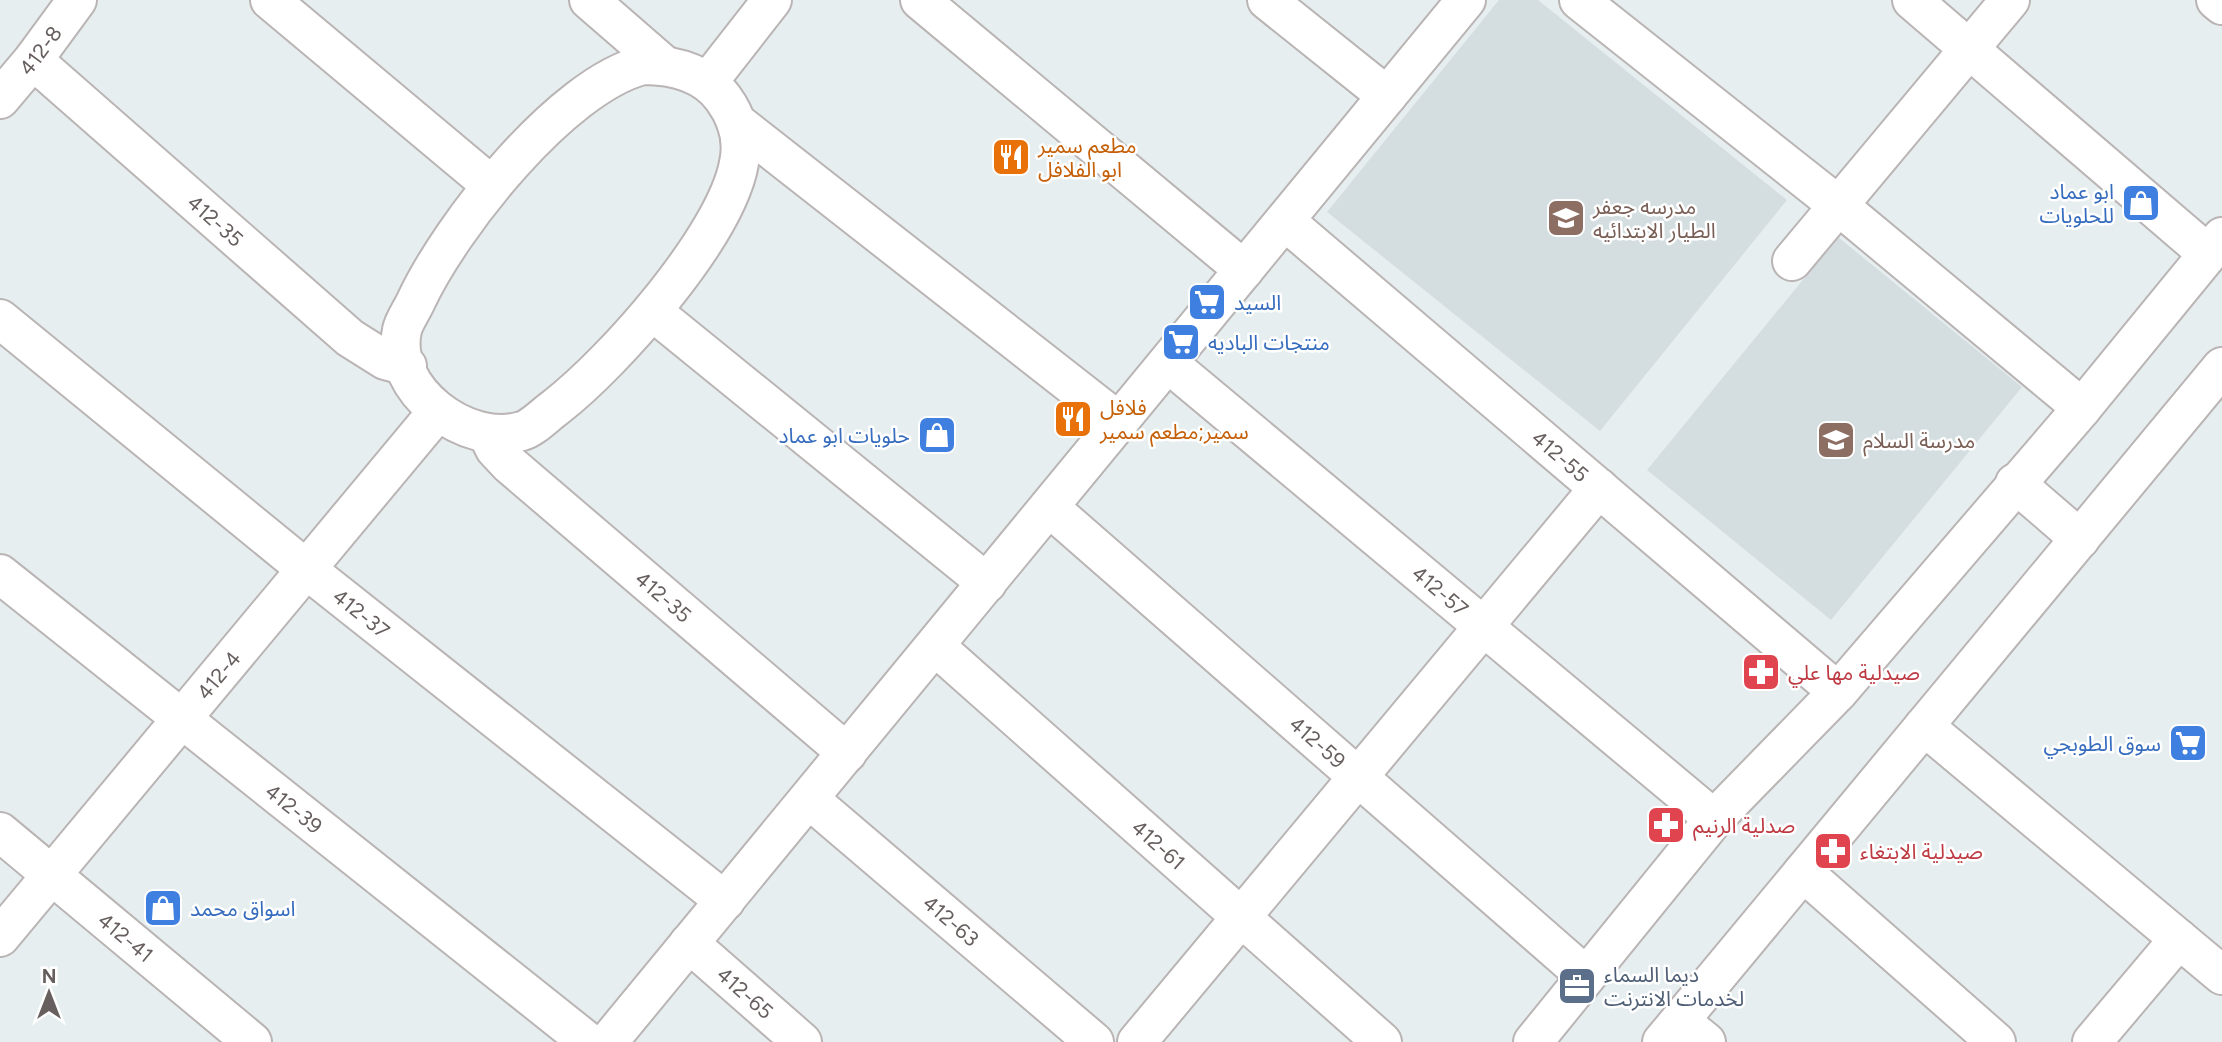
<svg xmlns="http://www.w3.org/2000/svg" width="2222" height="1042" font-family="Figtree,'Noto Sans Arabic',sans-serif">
  <rect width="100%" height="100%" fill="#e6eef0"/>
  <!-- education -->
  <g fill="#d4dee0">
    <polygon points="1499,0 1538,0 1787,200 1600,431 1327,212"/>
    <polygon points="1838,237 2022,387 1831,620 1647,470"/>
  </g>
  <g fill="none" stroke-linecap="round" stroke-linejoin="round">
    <defs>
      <g id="minor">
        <polyline points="270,0 491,185"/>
        <polyline points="589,0 664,65"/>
        <polyline points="920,0 1244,270"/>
        <polyline points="1267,0 1387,96"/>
        <polyline points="1579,0 1839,206 2082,408"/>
        <polyline points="1912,0 2208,254"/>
        <polyline points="2216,0 2222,5"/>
        <path id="s1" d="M33 60 350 338 385 360 407 366"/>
        <path d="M643 65C674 65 704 72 723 98 737 117 744 140 739 163 726 236 614 362 556 407 546 414 533 428 522 431 467 448 389 390 402 330 404 321 412 310 416 301 451 226 561 86 643 65Z"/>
        <polyline points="708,82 772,0"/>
        <path id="s2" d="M0 99 33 60 77 0"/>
        <polyline points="736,122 1119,422"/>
        <path id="s3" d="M1285 221 1838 692"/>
        <polyline points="1792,261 2010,0"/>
        <polyline points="652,311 987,583"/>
        <path id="s4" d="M0 319 306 569 725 901"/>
        <path id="s5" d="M1168 363 1714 819"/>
        <path id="s6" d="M487 433 495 449 509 464 847 753"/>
        <polyline points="2015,483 2080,539"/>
        <path id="s7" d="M1049 507 1586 976"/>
        <path id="s8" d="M0 574 588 1042"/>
        <path id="s9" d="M935 646 1382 1042"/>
        <polyline points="1924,726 2222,975"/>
        <path id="s10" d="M809 799 1094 1042"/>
        <path id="s11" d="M0 832 252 1042"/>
        <polyline points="1803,872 1996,1042"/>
        <path id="s12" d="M0 937 438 411"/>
        <path id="s13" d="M689 943 802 1042"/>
        <polyline points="1680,1021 1706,1042"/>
        <polyline points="608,1042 1466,0"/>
        <polyline points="1137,1042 1599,488"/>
        <polyline points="1533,1042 1714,819 1838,692 2082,408 2222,237"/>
        <polyline points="1662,1042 2222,367"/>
        <polyline points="2092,1042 2179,939"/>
      </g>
    </defs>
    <!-- minor casing -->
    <use href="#minor" stroke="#bbb4b4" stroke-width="42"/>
    <!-- minor -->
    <use href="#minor" stroke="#fff" stroke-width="38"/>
  </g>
  <!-- icons -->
  <defs>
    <symbol id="restaurant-square" viewBox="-11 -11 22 22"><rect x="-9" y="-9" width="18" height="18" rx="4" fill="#e8710a" stroke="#fff"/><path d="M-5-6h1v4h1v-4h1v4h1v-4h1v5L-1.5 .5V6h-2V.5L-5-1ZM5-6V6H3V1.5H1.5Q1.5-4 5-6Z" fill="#fff"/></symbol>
    <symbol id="shop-square" viewBox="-11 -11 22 22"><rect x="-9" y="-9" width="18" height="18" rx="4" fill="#3f7fe0" stroke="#fff"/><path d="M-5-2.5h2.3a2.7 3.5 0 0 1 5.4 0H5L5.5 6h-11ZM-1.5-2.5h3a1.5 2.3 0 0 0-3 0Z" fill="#fff"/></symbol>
    <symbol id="school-square" viewBox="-11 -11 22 22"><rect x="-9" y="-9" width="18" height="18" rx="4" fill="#8d6e63" stroke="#fff"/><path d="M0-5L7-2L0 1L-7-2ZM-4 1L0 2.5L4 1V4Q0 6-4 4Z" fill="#fff"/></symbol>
    <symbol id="supermarket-square" viewBox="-11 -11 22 22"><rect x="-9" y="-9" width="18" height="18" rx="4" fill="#3f7fe0" stroke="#fff"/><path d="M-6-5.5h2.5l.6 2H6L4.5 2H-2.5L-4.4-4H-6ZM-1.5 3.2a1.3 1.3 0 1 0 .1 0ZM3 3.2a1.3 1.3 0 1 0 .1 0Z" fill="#fff"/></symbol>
    <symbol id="pharmacy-square" viewBox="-11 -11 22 22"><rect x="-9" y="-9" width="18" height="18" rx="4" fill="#e0444e" stroke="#fff"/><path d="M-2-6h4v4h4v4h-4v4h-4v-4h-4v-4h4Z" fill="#fff"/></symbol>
    <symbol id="office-square" viewBox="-11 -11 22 22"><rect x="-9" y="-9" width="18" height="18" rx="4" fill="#5c6f8a" stroke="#fff"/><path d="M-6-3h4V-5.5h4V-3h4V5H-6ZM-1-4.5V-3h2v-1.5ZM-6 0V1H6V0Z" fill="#fff"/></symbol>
  </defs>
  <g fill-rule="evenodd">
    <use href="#restaurant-square" x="989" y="135" width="44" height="44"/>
    <use href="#shop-square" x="2119" y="181" width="44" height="44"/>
    <use href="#school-square" x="1544" y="196" width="44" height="44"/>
    <use href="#supermarket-square" x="1185" y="280" width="44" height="44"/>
    <use href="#supermarket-square" x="1159" y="320" width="44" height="44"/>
    <use href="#restaurant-square" x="1051" y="397" width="44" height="44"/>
    <use href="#shop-square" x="915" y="413" width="44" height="44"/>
    <use href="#school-square" x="1814" y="418" width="44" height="44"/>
    <use href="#pharmacy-square" x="1739" y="650" width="44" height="44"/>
    <use href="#supermarket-square" x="2166" y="721" width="44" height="44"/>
    <use href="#pharmacy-square" x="1644" y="803" width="44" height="44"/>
    <use href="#pharmacy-square" x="1811" y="829" width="44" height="44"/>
    <use href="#shop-square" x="141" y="886" width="44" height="44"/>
    <use href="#office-square" x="1555" y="964" width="44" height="44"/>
  </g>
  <g text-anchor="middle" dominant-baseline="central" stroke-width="5" stroke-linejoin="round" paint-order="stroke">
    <!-- street labels -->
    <g font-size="21" fill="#675e5e" stroke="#fff">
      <text stroke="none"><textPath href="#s2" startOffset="63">412-8</textPath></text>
      <text stroke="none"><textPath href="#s1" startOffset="243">412-35</textPath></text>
      <text stroke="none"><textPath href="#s3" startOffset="362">412-55</textPath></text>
      <text stroke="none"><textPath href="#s5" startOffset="355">412-57</textPath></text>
      <text stroke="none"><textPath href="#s6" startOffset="242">412-35</textPath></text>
      <text stroke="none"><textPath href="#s4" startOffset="466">412-37</textPath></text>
      <text stroke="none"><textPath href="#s12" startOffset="341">412-4</textPath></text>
      <text stroke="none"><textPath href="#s7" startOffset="357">412-59</textPath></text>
      <text stroke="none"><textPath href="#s8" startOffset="376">412-39</textPath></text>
      <text stroke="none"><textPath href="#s9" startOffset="299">412-61</textPath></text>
      <text stroke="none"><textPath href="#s10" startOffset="187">412-63</textPath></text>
      <text stroke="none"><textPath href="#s11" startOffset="164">412-41</textPath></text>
      <text stroke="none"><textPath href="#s13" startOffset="75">412-65</textPath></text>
    </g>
    <!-- food labels -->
    <g font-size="21" fill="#c56008" stroke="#fff" text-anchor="start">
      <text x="1038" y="145">مطعم سمير<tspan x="1038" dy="24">ابو الفلافل</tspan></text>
      <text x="1100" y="407">فلافل<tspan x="1100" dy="24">سمير;مطعم سمير</tspan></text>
    </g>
    <!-- shop labels -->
    <g font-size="21" fill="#366cbe" stroke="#fff" text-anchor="end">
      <text x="2114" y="191">ابو عماد<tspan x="2114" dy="24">للحلويات</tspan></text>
      <text x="1234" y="302" text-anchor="start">السيد</text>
      <text x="1208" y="342" text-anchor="start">منتجات الباديه</text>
      <text x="910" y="435">حلويات ابو عماد</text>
      <text x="2161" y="743">سوق الطوبجي</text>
      <text x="190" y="908" text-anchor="start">اسواق محمد</text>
    </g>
    <!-- education labels -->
    <g font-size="21" fill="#785e54" stroke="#fff" text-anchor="start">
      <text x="1593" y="206">مدرسه جعفر<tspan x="1593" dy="24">الطيار الابتدائيه</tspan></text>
      <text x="1863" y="440">مدرسة السلام</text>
    </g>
    <!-- health labels -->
    <g font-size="21" fill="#be3a42" stroke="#fff" text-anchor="start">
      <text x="1788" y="672">صيدلية مها علي</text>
      <text x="1693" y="825">صدلية الرنيم</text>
      <text x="1860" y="851">صيدلية الابتغاء</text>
    </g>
    <!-- service labels -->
    <g font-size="21" fill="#4e5e75" stroke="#fff" text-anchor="start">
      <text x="1604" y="974">ديما السماء<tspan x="1604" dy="24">لخدمات الانترنت</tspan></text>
    </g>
  </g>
  <!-- north arrow -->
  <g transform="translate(49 993)" stroke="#ffffff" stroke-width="5" paint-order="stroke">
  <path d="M0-5L12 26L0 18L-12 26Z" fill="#675e5e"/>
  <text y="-10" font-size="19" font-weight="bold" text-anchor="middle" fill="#675e5e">N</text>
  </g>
</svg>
